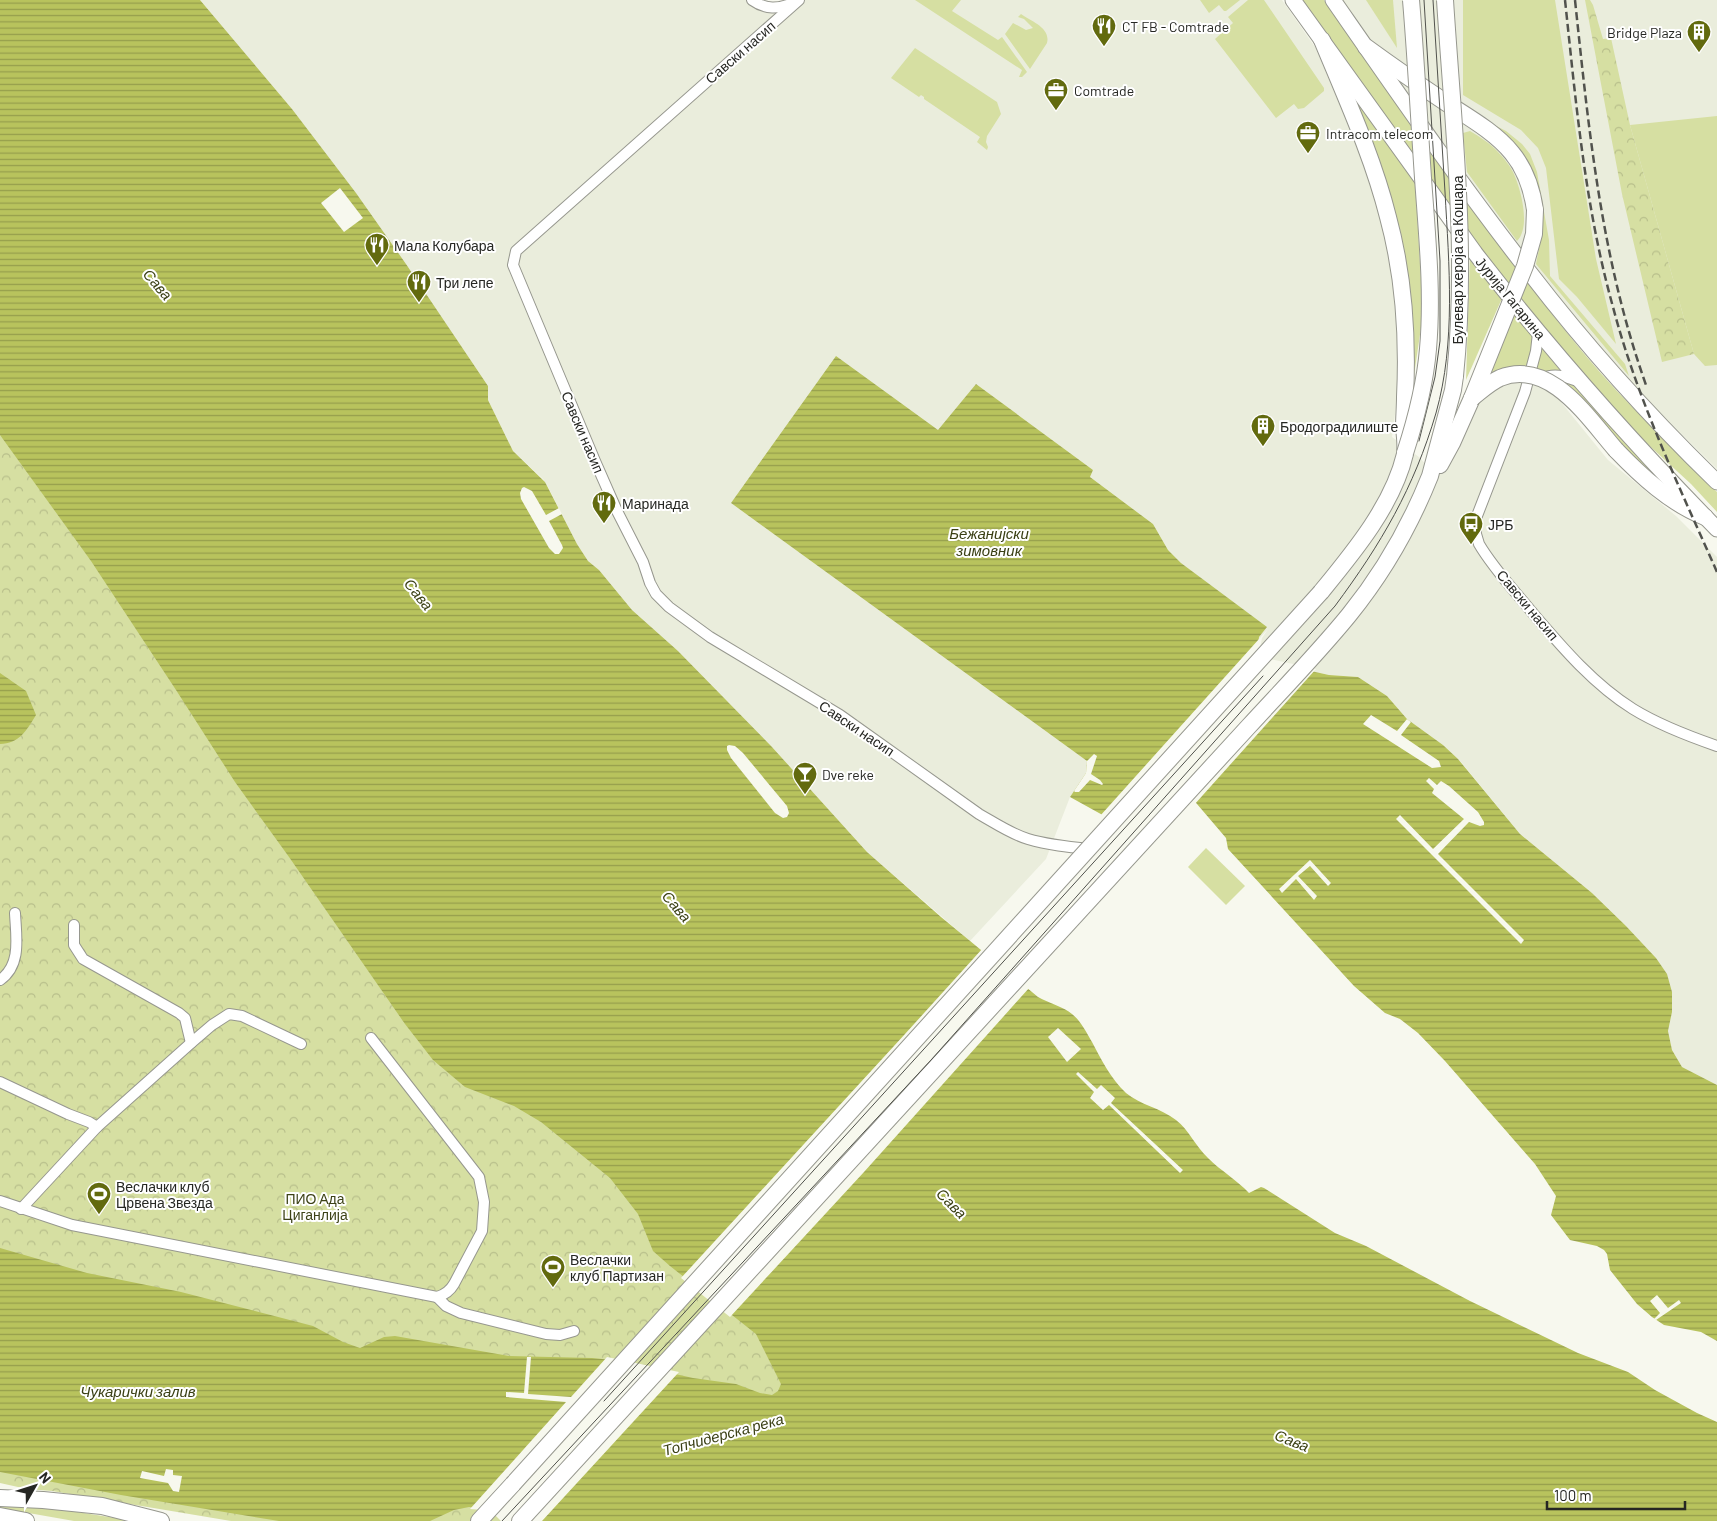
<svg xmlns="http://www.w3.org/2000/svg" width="1717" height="1521" font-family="Barlow,sans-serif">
  <defs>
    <pattern id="forest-crowns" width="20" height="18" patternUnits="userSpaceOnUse" patternTransform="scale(1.25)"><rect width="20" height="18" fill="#d6dfa2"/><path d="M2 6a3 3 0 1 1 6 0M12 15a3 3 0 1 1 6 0" fill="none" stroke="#b8bf8b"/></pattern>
    <pattern id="water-rules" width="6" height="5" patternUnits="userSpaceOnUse" patternTransform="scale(1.25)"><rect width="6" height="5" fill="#b8c35d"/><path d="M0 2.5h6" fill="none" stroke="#959e4c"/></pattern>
  </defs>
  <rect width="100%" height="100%" fill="#f7f8ee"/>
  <!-- built -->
  <g fill="#eaeddc">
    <polygon points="200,0 749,0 750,2 798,5 804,0 1282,0 1315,47 1376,189 1393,260 1397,326 1399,383 1392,437 1419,457 1437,477 1449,447 1477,403 1502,381 1525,376 1556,396 1608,460 1676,516 1717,557 1717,1085 1682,1067 1672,1050 1668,1031 1672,1012 1656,958 1626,926 1592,893 1520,834 1461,762 1443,745 1407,719 1387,696 1358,677 1329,675 1265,661 1257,653 1259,637 1266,628 1181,563 1168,550 1153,524 1090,477 1093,470 976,384 938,431 731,503 1087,761 1086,773 1070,797 1046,859 970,941 867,852 772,747 678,651 632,610 599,570 588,561 577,544 548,487 543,479 513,451 488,400 488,386 406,264 292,109"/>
    <polygon points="1339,0 1717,0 1717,469 1642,395 1587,333 1489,209"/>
  </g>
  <!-- grass -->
  <g fill="#d6dfa2">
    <polygon points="915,0 961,0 952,11 998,40 1002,37 1027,72 1022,77 1019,77 1022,70"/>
    <polygon points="1200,0 1240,0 1226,11 1224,11 1219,5 1209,13"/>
    <polygon points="1248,0 1264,0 1324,88 1324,91 1304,108 1298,109 1294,104 1276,118 1215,39 1233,23 1228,17"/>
    <path d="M1301 0H1324C1410 120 1492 242 1586 356 1626 404 1673 447 1717 492V512L1691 484 1642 439 1589 385 1466 230Z"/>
    <polygon points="1366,0 1393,0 1397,48"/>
    <polygon points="1463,0 1555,0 1596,259 1616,344 1577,297 1559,279 1546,168 1538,148 1521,130 1463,95"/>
    <path d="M1021 14C1031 21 1051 28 1047 43L1030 69 1005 34 1013 23 1026 30 1033 28 1024 19 1018 17Z"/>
    <polygon points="915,48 997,102 1001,114 987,136 986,142 988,147 987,150 977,142 980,137 924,99 924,97 921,95 919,97 891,78"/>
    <polygon points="1347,85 1415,179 1423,314 1413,382 1408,288"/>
    <polygon points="1469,112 1506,131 1522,144 1530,154 1537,172 1549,240 1550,276 1625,364 1629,376 1536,264 1541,239 1535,192"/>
    <polygon points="1717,116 1717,365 1705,366 1694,354 1630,125"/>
    <path d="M1470 131C1480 137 1490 143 1498 152 1504 158 1511 167 1514 174 1521 190 1531 227 1517 241L1467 172 1463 133Z"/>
    <polygon points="1470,254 1503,296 1466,380"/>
    <polygon points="1515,311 1534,337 1526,369 1485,381"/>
    <polygon points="1542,343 1569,375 1540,373 1536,369"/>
    <polygon points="1557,380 1578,386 1676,492 1635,462"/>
    <polygon points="1206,848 1245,886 1226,905 1188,867"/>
    <polygon points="0,1504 65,1510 134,1521 74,1521 0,1508"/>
  </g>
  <!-- forest -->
  <g fill="url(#forest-crowns)">
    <polygon points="1585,0 1590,0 1593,5 1603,39 1611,38 1630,125 1694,354 1662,362 1622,194"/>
    <polygon points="0,323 867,1381 879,1521 231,1521 52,1491 27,1489 0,1483"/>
  </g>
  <!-- water -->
  <g fill="url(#water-rules)">
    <path d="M0 0H200L292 109 356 193 406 264 488 386V400L513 451 545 482 577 544 588 561 599 570 632 610 678 651 772 747 867 852 941 917 1038 997C1049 1003 1064 1007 1072 1014 1081 1021 1086 1032 1092 1042 1101 1059 1111 1079 1126 1093 1140 1105 1161 1108 1176 1120 1189 1130 1196 1147 1208 1158 1221 1171 1237 1180 1249 1193L1261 1187 1264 1188 1335 1233 1366 1246 1470 1301 1578 1353 1628 1372 1655 1390 1697 1413 1717 1422V1521H505L485 1508 469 1507 454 1510 430 1521H279L121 1495 0 1472V1248L87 1273 181 1292 313 1326 343 1342 360 1348 384 1337 395 1336 509 1356 592 1358 612 1360 693 1378 736 1384 760 1393 772 1395 778 1391 781 1384 756 1334 670 1266 653 1251 638 1214 610 1178 541 1122 514 1106 465 1087 433 1060 405 1024 289 857 235 782 176 690 91 561 0 435Z"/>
    <polygon points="836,356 938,430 976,384 1093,470 1090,477 1153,524 1168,550 1181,563 1267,627 1259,637 1257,653 1265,661 1329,675 1358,677 1387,696 1407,719 1443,745 1458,759 1520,834 1592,893 1626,926 1656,958 1667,974 1672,992 1672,1012 1668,1031 1672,1050 1682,1067 1717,1085 1717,1341 1701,1332 1664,1325 1652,1317 1637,1304 1610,1270 1607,1254 1604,1250 1597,1246 1570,1240 1551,1215 1556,1196 1535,1164 1445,1061 1418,1033 1400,1019 1385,1013 1354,986 1228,849 1226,838 1197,804 1188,794 1161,778 1108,818 1070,797 1086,773 1087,761 731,503"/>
    <path d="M0 673 26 691 36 715C27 730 19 744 0 744Z"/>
  </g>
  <!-- pier -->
  <g fill="#f7f8ee">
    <polygon points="340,188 363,218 344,232 321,203"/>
    <polygon points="524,487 532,491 546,515 559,508 562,514 549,521 562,545 563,548 559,554 555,554 549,548 521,499 520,493 522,488"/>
    <polygon points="1268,629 1262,638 1259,653 1266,658 1316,669 1194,805 1186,796 1160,781 1107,820 1100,816"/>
    <polygon points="1371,715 1397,731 1407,719 1411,722 1401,735 1439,761 1441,767 1432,768 1363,724"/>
    <polygon points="729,745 735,746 743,753 787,806 789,813 787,817 783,818 775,813 731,758 727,750 727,746"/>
    <polygon points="1094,754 1097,756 1091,774 1100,780 1103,784 1102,785 1090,780 1079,792 1075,792 1074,791 1086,773 1087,761"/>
    <polygon points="1429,778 1437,785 1441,781 1449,786 1478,812 1484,822 1484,825 1480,826 1469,822 1438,854 1524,940 1521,944 1396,819 1400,815 1433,849 1464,819 1432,793 1434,789 1426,781"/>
    <polygon points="1310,860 1331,883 1328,886 1310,866 1298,876 1317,896 1314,900 1296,879 1282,893 1279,889"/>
    <polygon points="983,948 1030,987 864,1172 730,1317 681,1278 905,1034"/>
    <polygon points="1058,1028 1081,1049 1067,1062 1048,1037"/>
    <polygon points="1078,1072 1097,1089 1101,1085 1115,1098 1111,1103 1183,1170 1180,1173 1109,1105 1103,1110 1090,1098 1094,1092 1076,1074"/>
    <polygon points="1657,1295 1668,1308 1679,1300 1681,1303 1656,1320 1654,1319 1660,1313 1650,1301"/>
    <polygon points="527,1357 531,1357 528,1394 571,1397 607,1357 679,1372 542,1521 501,1521 495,1515 484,1510 470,1509 566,1402 506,1397 506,1392 524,1393"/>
    <polygon points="166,1469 173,1470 173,1475 182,1476 179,1492 173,1491 168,1483 140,1478 142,1471 164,1476"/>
  </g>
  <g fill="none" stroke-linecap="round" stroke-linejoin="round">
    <defs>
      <g id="minor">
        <path d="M752 0C766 10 778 9 793 3"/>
        <path d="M799 0 516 251 513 265 595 461 617 511 643 562 650 583 656 594 669 607 710 637 840 715 979 814C995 823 1011 834 1028 839 1048 845 1069 847 1090 849"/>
        <path d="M1538 333 1536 351 1525 392 1475 521 1476 534 1479 544C1493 568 1513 589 1531 611 1561 646 1593 684 1633 709 1659 725 1688 736 1717 746"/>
        <path d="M1541 379C1555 372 1566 377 1580 382"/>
        <polyline points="74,925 74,945 83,959 179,1013 185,1018 191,1043"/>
        <path d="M0 980C22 965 16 936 15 913"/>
        <polyline points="0,1082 68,1114 89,1122 97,1127 191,1043 212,1025 229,1014 242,1016 301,1044"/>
        <path d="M0 1201 72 1225 437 1297C444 1295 450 1291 454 1284L482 1231 484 1202 479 1177 371 1038"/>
        <polyline points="21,1209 97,1127"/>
        <polyline points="437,1297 446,1306 461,1313 546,1334 560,1335 574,1331"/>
      </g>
      <g id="secondary">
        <path d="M1293 0 1475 253C1550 350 1631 441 1717 529"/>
        <path d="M1333 0C1397 92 1461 185 1530 273 1587 347 1650 417 1717 482"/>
      </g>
      <g id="primary">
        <path d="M1366 47C1392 66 1418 84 1445 102 1468 117 1495 132 1512 153 1526 170 1532 189 1535 210"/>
        <path d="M1616 450C1641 476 1670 503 1705 517"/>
        <polyline points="1440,465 1452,443 1472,398"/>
        <path d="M1321 592C1353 553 1393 505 1405 454 1406 446 1405 436 1404 428 1404 418 1405 407 1405 397 1408 336 1404 276 1388 217 1373 157 1346 98 1322 40"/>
        <polyline points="0,1498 43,1500 102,1506 161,1521"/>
        <polyline points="0,1516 26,1521"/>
        <polyline points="479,1521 513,1484"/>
        <path d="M520 1521 1249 726C1283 689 1318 653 1349 615 1383 573 1410 526 1430 476L1453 390 1455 376"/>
      </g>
    </defs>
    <!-- minor casing -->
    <use href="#minor" stroke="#96978e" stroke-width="12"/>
    <!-- secondary casing -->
    <use href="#secondary" stroke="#96978e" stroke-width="17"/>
    <!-- primary casing -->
    <use href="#primary" stroke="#96978e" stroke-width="18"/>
    <!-- minor -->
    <use href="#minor" stroke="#fff" stroke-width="10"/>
    <!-- secondary -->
    <use href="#secondary" stroke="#fff" stroke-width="15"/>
    <!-- primary -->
    <use href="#primary" stroke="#fff" stroke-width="16"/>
    <!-- tram -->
    <g stroke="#51524d" stroke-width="1">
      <polyline points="1419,441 1435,377 1440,341 1440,261 1424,0"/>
      <polyline points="604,1401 1263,676"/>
      <path d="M502 1521 932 1059 1335 606C1381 544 1414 488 1436 413 1456 342 1449 265 1445 192 1441 128 1437 64 1433 0"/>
    </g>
    <!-- rail -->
    <g stroke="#51524d" stroke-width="2.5" stroke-dasharray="8 4" stroke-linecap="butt">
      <path d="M1565 0C1576 103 1585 207 1613 307 1637 399 1679 486 1717 572"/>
      <path d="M1575 0C1589 132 1601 258 1646 385"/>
    </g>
    <defs>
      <g id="primary-bridge">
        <path d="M1445 0C1453 125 1468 251 1455 376"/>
        <polyline points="1472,398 1525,266 1534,234 1535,210"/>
        <path d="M1472 398C1481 391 1489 383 1500 378 1550 358 1588 418 1616 450"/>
        <path d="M1405 453C1416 419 1425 385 1428 349 1433 293 1427 235 1423 178 1419 119 1416 59 1411 0"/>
        <polyline points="513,1484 1321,592"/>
      </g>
    </defs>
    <!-- primary-bridge casing -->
    <use href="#primary-bridge" stroke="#96978e" stroke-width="18" stroke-linecap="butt"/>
    <!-- primary-bridge -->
    <use href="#primary-bridge" stroke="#fff" stroke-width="16"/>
  </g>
  <!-- icons -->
  <defs>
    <symbol id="restaurant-pin" viewBox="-11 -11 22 30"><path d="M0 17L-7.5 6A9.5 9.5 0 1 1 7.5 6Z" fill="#626a0e" stroke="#fff"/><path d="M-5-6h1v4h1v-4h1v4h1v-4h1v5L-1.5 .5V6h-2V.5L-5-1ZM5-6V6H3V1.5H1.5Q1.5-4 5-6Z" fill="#fff"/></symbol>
    <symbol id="building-pin" viewBox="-11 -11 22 30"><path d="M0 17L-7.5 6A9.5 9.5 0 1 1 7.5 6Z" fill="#626a0e" stroke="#fff"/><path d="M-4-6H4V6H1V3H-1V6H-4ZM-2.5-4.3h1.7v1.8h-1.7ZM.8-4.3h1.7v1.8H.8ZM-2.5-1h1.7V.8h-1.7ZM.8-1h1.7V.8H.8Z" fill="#fff"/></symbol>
    <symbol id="office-pin" viewBox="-11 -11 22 30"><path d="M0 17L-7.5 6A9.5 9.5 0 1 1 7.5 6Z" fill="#626a0e" stroke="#fff"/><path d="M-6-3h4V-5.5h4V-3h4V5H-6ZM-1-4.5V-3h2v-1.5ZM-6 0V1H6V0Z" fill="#fff"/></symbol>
    <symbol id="bus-pin" viewBox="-11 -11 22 30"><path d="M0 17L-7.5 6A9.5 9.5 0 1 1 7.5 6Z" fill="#626a0e" stroke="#fff"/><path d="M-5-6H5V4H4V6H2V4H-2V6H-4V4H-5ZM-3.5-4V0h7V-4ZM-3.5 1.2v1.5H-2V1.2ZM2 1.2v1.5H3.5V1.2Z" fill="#fff"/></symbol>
    <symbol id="bar-pin" viewBox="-11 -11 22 30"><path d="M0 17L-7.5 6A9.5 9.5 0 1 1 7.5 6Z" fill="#626a0e" stroke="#fff"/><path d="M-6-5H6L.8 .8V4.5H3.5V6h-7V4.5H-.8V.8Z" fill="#fff"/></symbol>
    <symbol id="stadium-pin" viewBox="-11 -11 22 30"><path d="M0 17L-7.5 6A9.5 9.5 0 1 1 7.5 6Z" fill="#626a0e" stroke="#fff"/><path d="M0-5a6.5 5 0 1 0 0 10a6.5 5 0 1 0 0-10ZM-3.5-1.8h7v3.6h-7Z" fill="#fff"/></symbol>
  </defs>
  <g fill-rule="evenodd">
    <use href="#restaurant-pin" x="1090" y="12" width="28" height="38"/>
    <use href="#building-pin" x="1685" y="18" width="28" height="38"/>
    <use href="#office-pin" x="1042" y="76" width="28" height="38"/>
    <use href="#office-pin" x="1294" y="119" width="28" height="38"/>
    <use href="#restaurant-pin" x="363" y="231" width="28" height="38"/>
    <use href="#restaurant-pin" x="405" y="268" width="28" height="38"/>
    <use href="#building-pin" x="1249" y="412" width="28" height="38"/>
    <use href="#restaurant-pin" x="590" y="489" width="28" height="38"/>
    <use href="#bus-pin" x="1457" y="510" width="28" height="38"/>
    <use href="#bar-pin" x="791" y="760" width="28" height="38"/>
    <use href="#stadium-pin" x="85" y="1180" width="28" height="38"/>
    <use href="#stadium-pin" x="539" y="1253" width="28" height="38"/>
  </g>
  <g text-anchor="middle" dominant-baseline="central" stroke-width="4" stroke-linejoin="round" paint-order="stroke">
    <!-- poi labels -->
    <g font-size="14" fill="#262723" stroke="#fff" text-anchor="start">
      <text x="1122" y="26">CT FB - Comtrade</text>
      <text x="1682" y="32" text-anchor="end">Bridge Plaza</text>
      <text x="1074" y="90">Comtrade</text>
      <text x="1326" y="133">Intracom telecom</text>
      <text x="394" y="245">Мала Колубара</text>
      <text x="436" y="282">Три лепе</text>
      <text x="1280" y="426">Бродоградилиште</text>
      <text x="622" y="503">Маринада</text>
      <text x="1488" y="524">ЈРБ</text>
      <text x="822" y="774">Dve reke</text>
      <text x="116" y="1186">Веслачки клуб<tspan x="116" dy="16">Црвена Звезда</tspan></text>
      <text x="570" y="1259">Веслачки<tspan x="570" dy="16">клуб Партизан</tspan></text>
    </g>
    <!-- street labels -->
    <g font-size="14" fill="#262723" stroke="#fff">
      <text transform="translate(740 52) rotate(-41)">Савски насип</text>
      <text transform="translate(1457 260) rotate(-90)">Булевар хероја са Кошара</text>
      <text transform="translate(1511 298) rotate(51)">Јурија Гагарина</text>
      <text transform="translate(583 432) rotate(67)">Савски насип</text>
      <text transform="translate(1528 605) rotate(50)">Савски насип</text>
      <text transform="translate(857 728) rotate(34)">Савски насип</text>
    </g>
    <!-- park labels -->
    <g font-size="14" fill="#3d4217" stroke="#fff">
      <text x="315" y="1198">ПИО Ада<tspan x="315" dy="16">Циганлија</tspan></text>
    </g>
    <!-- water labels -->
    <g font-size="15" font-style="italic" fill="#3a3f14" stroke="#fff">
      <text transform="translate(158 284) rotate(49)">Сава</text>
      <text x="989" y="533">Бежанијски<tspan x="989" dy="17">зимовник</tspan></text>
      <text transform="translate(419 594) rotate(51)">Сава</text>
      <text transform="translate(677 906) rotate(49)">Сава</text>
      <text transform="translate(952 1203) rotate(45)">Сава</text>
      <text x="138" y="1391">Чукарички залив</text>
      <text transform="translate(723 1434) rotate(-15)">Топчидерска река</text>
      <text transform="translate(1292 1440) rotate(21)">Сава</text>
    </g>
  </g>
  <!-- north arrow -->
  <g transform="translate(35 1486) rotate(51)" stroke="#ffffff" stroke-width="4" paint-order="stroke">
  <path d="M0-4L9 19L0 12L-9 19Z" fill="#262723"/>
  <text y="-8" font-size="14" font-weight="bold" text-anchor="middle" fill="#262723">N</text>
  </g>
  <!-- scale -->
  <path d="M1547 1501v8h138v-8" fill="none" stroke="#262723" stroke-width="2.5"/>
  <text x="1554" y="1501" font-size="15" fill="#262723" stroke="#ffffff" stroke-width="4" paint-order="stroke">100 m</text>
</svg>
